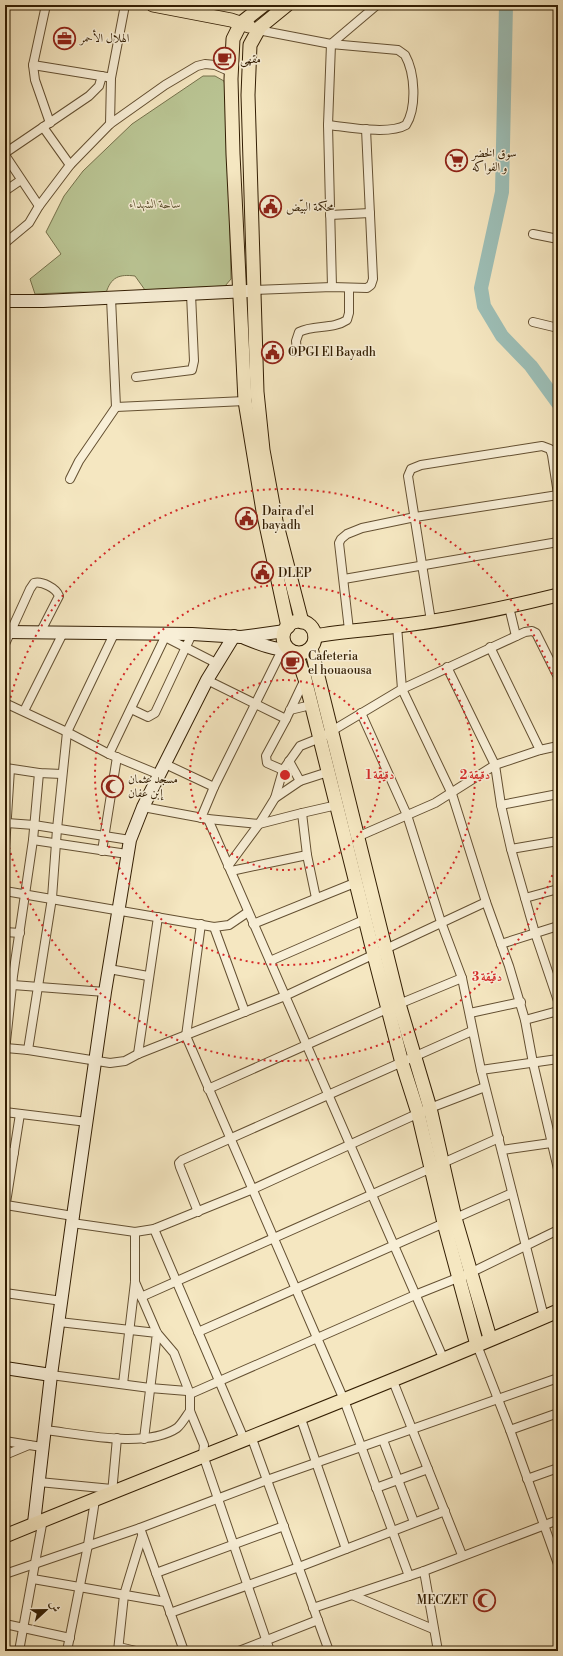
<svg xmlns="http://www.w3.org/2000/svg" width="563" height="1656" font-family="'Libre Bodoni',Amiri,serif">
  <rect width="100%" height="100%" fill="#f5e7c1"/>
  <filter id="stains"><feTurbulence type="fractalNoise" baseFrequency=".005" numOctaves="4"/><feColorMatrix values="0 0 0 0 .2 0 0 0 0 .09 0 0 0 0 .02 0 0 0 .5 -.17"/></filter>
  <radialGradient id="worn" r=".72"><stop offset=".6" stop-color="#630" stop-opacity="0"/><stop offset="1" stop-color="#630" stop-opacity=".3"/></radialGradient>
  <!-- green -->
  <path fill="#bac594" stroke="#76724c" d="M203 76H215L224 81 227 95 231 279 225 286 145 290 135 276C119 274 111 277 106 293L80 292 35 294 30 279 61 254 46 232 64 196 83 171 132 124Z"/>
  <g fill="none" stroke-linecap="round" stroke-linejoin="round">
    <!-- river -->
    <polyline stroke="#9dbfb7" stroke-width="14" points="506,5 502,192 481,288 484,306 502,336 531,366 558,403"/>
    <defs>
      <g id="street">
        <polyline points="46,5 33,65 35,80 50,123"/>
        <path d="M258 30 331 44 398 50 405 55C415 73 417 107 406 125 389 135 347 127 328 125"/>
        <polyline points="33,65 107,77"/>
        <polyline points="110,124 111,78 125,5"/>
        <polyline points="43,127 70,165"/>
        <polyline points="5,153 89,96 99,86 102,76"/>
        <polyline points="5,155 39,206"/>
        <polyline points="5,191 21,180"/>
        <polyline points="330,215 370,213"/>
        <polyline points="533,234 558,239"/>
        <polyline points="5,243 29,223 39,206 70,165 110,124 165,85 197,66 205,64 215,65 231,72"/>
        <polyline points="332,287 328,125 331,44 377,5"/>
        <polyline points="254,290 332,287 367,288 371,285 373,279 366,129"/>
        <polyline points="533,322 558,328"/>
        <path d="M297 352 296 341 299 332C314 324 332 330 347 320L349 313V288"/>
        <polyline points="136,377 192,370 194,361 191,294"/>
        <polyline points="116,407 245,401"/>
        <polyline points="70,479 79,461 116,407 111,298"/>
        <polyline points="344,579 558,542"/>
        <polyline points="509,607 516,636"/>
        <polyline points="431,621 408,476 411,469 421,465 542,446 550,449 552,455 558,494"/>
        <polyline points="397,626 402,689 452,794 486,902 509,966 525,1020 533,1063 558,1169"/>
        <polyline points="349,630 339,543 341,539 347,534 362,528 415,517 558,495"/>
        <polyline points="166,634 165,637 216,663"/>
        <path d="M5 644 30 589 34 583C42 581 56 588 59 596L41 631"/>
        <polyline points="490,647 540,750"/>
        <polyline points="447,667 495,765 501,805 511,849 535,933 558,1001"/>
        <polyline points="207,680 286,719"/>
        <polyline points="5,703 67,732 109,754 160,775"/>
        <polyline points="131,709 148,717 155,713 192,634"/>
        <polyline points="290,710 311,705"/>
        <polyline points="24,711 63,633"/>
        <polyline points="361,713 407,815 441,922 462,978 481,1070 544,1317"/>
        <polyline points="109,754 165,637"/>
        <polyline points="289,761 300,781"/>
        <polyline points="165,764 214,787"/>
        <polyline points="6,768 39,773 62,774"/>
        <polyline points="283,770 267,763 266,756 286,719 305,679"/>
        <polyline points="275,798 300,781 328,772"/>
        <polyline points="501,805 558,794"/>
        <polyline points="143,807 208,819 259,824 302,813 307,855 316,898"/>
        <polyline points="302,813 337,805"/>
        <polyline points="201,818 214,787 282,650"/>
        <polyline points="208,819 444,1360"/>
        <polyline points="7,823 34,825 130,840"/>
        <polyline points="357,837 435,803 495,765 540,750 558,746"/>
        <polyline points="33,840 127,854"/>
        <polyline points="5,848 10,769"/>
        <polyline points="511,849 558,841"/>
        <polyline points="102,851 117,757"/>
        <polyline points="228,866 259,824 275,798 283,770 300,746 320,738 402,689 525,632 532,631 536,633 558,677"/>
        <polyline points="231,871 307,855"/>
        <polyline points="5,891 214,927 229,925 248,912"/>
        <polyline points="525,898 558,889"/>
        <polyline points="201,924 186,1036 344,1400 409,1576"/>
        <polyline points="253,924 357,882"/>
        <polyline points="214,927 245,1012"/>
        <polyline points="5,932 20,933"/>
        <polyline points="501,944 558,926"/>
        <polyline points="270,961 366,919"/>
        <polyline points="109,969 148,976"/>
        <polyline points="13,985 105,992"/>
        <polyline points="399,1004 462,978"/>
        <polyline points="470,1013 521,1002"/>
        <polyline points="525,1020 558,1011"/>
        <polyline points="6,1048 28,1050 110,1063 125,1061 138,1054 285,996 486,902"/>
        <polyline points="28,1050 52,898 57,829 67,732 114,634"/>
        <polyline points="5,1051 13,976 33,840 39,773"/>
        <polyline points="138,1054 158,917"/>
        <polyline points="481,1070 558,1059"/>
        <polyline points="208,1089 389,1008"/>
        <polyline points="5,1112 87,1122"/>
        <polyline points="502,1150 558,1142"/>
        <polyline points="5,1151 14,1153"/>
        <polyline points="6,1205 73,1216"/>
        <polyline points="5,1209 20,1114"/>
        <polyline points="198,1212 180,1167 179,1163 182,1160 472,1031"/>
        <polyline points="72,1223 135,1232 154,1229 253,1189 430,1108 485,1087"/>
        <polyline points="154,1229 244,1439"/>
        <polyline points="135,1282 157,1333 174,1353 190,1394 190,1411 204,1445 203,1455 270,1651"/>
        <polyline points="5,1293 62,1301"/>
        <polyline points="141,1297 499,1138"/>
        <polyline points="59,1322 157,1333 144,1439"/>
        <polyline points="198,1332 512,1193"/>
        <polyline points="477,1345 510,1430 558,1564"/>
        <polyline points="51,1375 150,1388 187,1391"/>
        <polyline points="393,1381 462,1555"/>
        <polyline points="123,1384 135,1282 135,1232"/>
        <polyline points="190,1394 415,1295 470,1273 558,1230"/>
        <polyline points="300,1416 346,1549"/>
        <path d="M45 1430C80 1434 146 1449 177 1428 182 1424 186 1416 190 1411"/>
        <polyline points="510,1430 558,1413"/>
        <polyline points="251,1436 329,1651"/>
        <polyline points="383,1440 414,1522"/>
        <polyline points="5,1441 29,1445"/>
        <polyline points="5,1455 29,1445 42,1447"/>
        <polyline points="527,1479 558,1468"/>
        <polyline points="39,1482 112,1489"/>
        <polyline points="376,1488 428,1469"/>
        <polyline points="112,1493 117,1438"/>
        <polyline points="140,1528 184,1651"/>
        <polyline points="424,1571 438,1651"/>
        <polyline points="156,1573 284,1526"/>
        <polyline points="5,1574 140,1528 267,1480 558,1378"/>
        <polyline points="33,1579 166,1602"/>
        <polyline points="352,1595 433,1629"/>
        <polyline points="313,1608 424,1571 558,1520"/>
        <polyline points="170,1613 299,1567 445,1511"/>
        <polyline points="5,1624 70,1638"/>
        <polyline points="119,1647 136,1651"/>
        <polyline points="19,1651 43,1519"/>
        <polyline points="67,1651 88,1545 95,1500"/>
        <polyline points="118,1651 124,1595 142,1536"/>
        <polyline points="239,1651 318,1620"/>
      </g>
      <g id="secondary">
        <polyline points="5,301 43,301 248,291"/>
        <polyline points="5,632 192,634 241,637 285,631"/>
        <path d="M242 637C257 643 273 650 289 650"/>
        <polyline points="5,1368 51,1375"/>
        <polyline points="34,1523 51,1375 73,1216 105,992 130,840 143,807 207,680 234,636"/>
      </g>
      <g id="primary">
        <polyline points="153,5 231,20 249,26"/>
        <polyline points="264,5 241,23 233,39 231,79 233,154 245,401 263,511 288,627"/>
        <polyline points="287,5 260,27 250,45 248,95 257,392 263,450 276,521 302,622"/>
        <circle cx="299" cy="637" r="16"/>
        <path d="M315 636C342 631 369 630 397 626 451 620 505 608 558 595"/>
        <polyline points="311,648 399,1004 430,1108 455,1218 490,1338"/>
        <polyline points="296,653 305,679 374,955 402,1063 418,1113 444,1223 477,1345"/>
        <path d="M5 1536C189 1460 376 1390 558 1311"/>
      </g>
    </defs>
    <!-- street casing -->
    <use href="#street" stroke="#645032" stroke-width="10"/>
    <!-- secondary casing -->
    <use href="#secondary" stroke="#331e03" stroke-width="14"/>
    <!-- primary casing -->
    <use href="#primary" stroke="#331e03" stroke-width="15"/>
    <!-- street -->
    <use href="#street" stroke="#f8efd7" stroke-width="8"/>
    <!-- secondary -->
    <use href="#secondary" stroke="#f8efd7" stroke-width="12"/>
    <!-- primary -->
    <use href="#primary" stroke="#f5e7c1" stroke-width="13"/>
  </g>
  <!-- distance rings -->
  <g fill="none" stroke="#d62828" stroke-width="2" stroke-dasharray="2 4">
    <circle cx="285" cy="775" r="95"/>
    <circle cx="285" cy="775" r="190"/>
    <path d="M558 858A285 285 0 0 1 5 829M5 721A285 285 0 0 1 558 692"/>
  </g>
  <!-- icons -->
  <defs>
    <symbol id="office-ring" viewBox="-11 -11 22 22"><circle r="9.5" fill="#f8efd7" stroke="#8f2418" stroke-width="1.5"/><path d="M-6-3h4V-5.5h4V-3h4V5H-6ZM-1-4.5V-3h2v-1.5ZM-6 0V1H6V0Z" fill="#8f2418"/></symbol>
    <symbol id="cafe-ring" viewBox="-11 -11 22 22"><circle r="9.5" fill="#f8efd7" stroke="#8f2418" stroke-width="1.5"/><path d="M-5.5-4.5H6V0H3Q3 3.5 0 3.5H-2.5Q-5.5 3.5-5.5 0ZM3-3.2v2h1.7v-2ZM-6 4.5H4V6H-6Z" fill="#8f2418"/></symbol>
    <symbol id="supermarket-ring" viewBox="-11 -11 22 22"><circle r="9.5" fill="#f8efd7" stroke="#8f2418" stroke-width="1.5"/><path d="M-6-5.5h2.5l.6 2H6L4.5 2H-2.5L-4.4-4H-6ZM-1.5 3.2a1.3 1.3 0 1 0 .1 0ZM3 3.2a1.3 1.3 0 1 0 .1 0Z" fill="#8f2418"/></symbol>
    <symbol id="civic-ring" viewBox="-11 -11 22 22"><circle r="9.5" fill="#f8efd7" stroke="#8f2418" stroke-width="1.5"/><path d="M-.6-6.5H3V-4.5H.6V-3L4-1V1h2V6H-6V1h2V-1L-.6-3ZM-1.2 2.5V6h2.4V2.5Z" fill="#8f2418"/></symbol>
    <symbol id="mosque-ring" viewBox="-11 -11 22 22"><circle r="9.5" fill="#f8efd7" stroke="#8f2418" stroke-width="1.5"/><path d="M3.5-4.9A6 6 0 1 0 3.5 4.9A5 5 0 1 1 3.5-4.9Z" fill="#8f2418"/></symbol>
  </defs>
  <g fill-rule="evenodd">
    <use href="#office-ring" x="52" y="26" width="25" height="25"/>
    <use href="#cafe-ring" x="212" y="46" width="25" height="25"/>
    <use href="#supermarket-ring" x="444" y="148" width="25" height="25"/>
    <use href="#civic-ring" x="258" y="194" width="25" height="25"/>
    <use href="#civic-ring" x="260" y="340" width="25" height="25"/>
    <use href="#civic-ring" x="234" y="506" width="25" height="25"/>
    <use href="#civic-ring" x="250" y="560" width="25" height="25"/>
    <use href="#cafe-ring" x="280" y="650" width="25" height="25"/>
    <use href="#mosque-ring" x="100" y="774" width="25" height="25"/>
    <use href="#mosque-ring" x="472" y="1588" width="25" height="25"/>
  </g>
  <g text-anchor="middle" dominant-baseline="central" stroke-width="3" stroke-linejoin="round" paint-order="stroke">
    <!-- poi labels -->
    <g font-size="12" fill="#331e03" stroke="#f8efd7" text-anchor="start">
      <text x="80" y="38">الهلال الأحمر</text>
      <text x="240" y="59">مقهى</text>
      <text x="472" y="153">سوق الخضر<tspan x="472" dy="14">و الفواكه</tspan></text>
      <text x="286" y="207">محكمة البيّض</text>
      <text x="288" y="352">OPGI El Bayadh</text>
      <text x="262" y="511">Daira d'el<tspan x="262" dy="14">bayadh</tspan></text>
      <text x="278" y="573">DLEP</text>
      <text x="308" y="656">Cafeteria<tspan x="308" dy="14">el houaousa</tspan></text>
      <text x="128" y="779">مسجد عثمان<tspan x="128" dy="14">إبن عفان</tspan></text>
      <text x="468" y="1600" text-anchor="end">MECZET</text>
    </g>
    <!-- park labels -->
    <g font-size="12" font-style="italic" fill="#5c502e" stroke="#f8efd7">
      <text x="155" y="204">ساحة الشهداء</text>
    </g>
  </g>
  <circle cx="285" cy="775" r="6" fill="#d62828" stroke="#f8efd7" stroke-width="2"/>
  <g font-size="12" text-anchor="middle" font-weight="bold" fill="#d62828" stroke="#f8efd7" stroke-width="3" stroke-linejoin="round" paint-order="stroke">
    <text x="380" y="779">1 دقيقة</text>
    <text x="475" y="779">2 دقيقة</text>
    <text x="487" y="981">3 دقيقة</text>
  </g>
  <!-- margin -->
  <rect width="563" height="1656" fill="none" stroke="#f5e7c1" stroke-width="20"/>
  <rect x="6" y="6" width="551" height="1644" fill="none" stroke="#331e03" stroke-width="2"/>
  <rect x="10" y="10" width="543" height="1636" fill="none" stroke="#331e03"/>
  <!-- north arrow -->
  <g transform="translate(46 1610) rotate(68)" stroke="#f8efd7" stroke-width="3" paint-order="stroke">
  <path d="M0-3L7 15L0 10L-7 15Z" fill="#331e03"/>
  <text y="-6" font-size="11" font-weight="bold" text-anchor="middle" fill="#331e03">ش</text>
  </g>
  <rect width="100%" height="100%" filter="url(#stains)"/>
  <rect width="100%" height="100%" fill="url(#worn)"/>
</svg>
